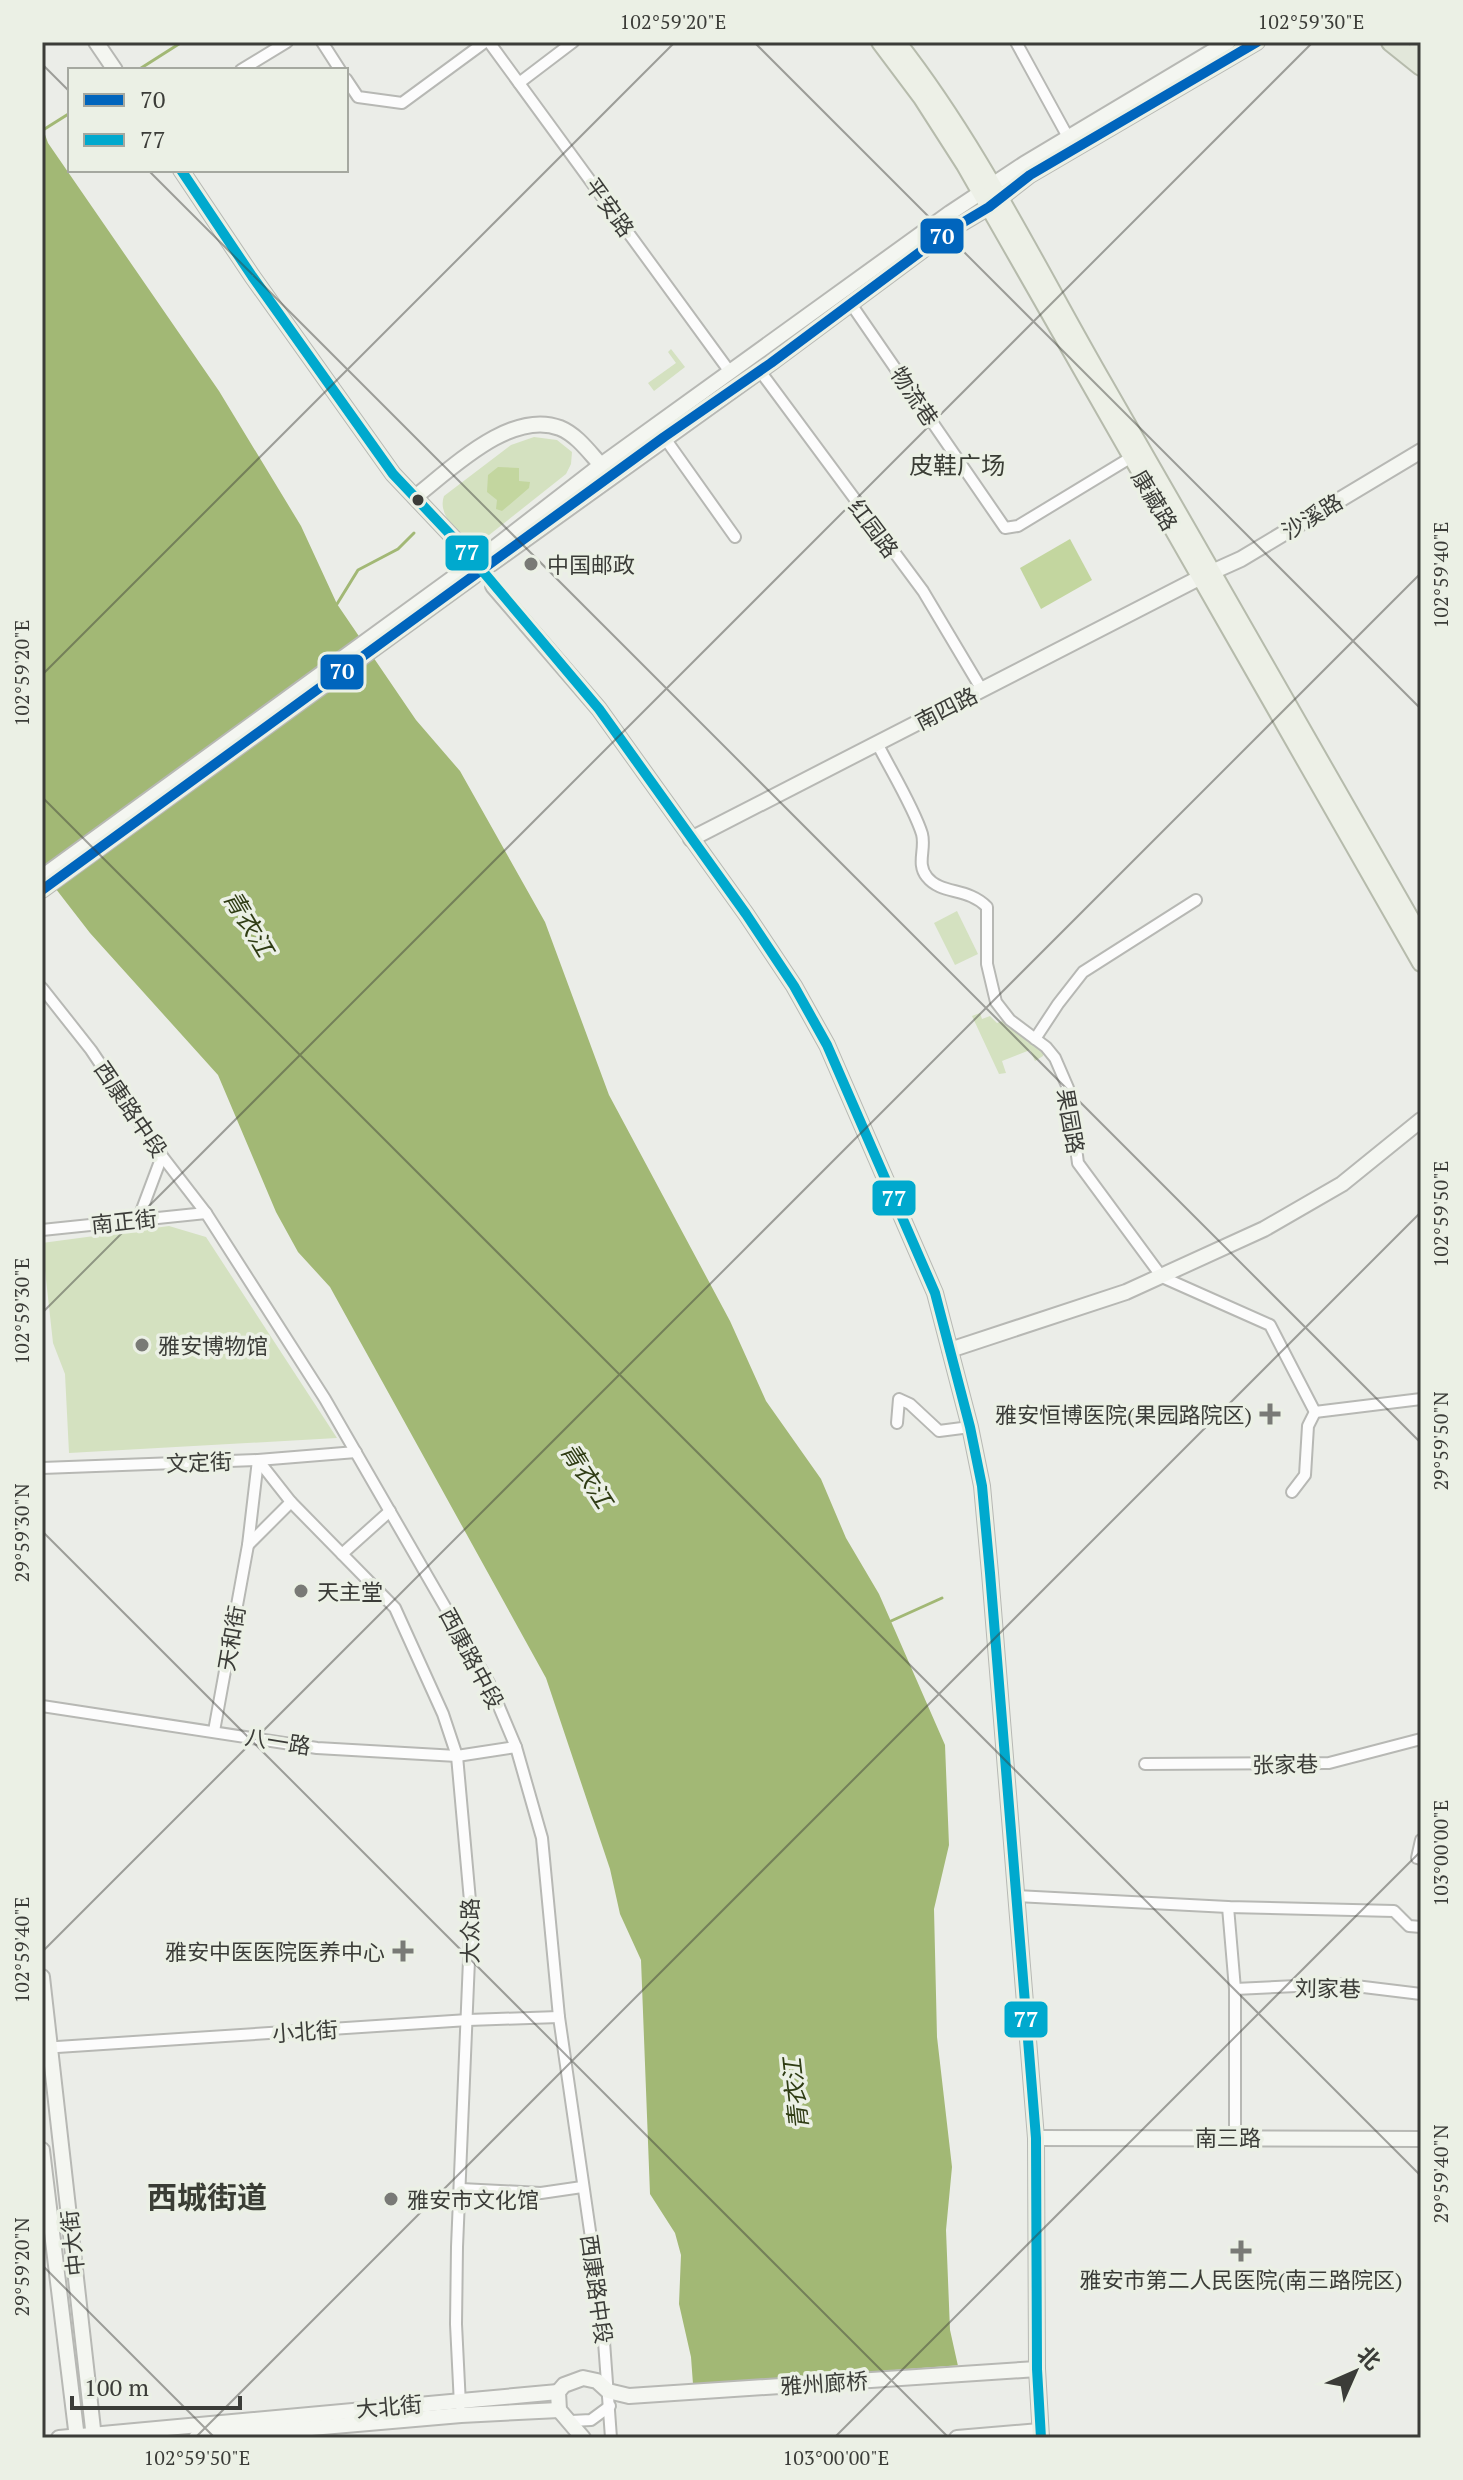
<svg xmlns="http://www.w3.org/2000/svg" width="1463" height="2480" font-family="'PT Serif','Noto Sans SC',serif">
  <rect width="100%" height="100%" fill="#ebede8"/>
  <!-- green -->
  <g fill="#d4e1c0">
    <polygon points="671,349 685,367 654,391 648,383 676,363 668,352"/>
    <path d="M534 437 557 440 572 452 571 464 566 474 479 543 477 540 470 546C458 531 437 515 444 496L511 445Z"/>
    <polygon points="957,911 978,954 955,965 934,923"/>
    <polygon points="980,1013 982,1019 990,1016 997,1023 1005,1020 1044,1050 1043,1056 1035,1061 1030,1050 1002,1061 1006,1073 999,1074 972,1016"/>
    <polygon points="169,1226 206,1237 337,1438 69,1453 65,1374 53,1343 42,1243"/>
  </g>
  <!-- forest -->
  <g fill="#c3d69f">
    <polygon points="498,467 519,468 519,481 530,482 529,488 502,511 496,509 497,500 487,492 488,475"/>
    <polygon points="1070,539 1092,580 1041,609 1020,568"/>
  </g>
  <!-- water -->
  <polygon fill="#a2b875" points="42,126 48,143 219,391 301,526 337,604 416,720 460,771 545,922 609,1095 730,1321 766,1401 821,1479 846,1538 879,1594 945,1745 949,1845 934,1909 937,2037 952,2167 946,2230 950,2330 974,2438 697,2438 691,2357 679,2304 681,2255 675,2233 650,2194 641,1960 620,1914 610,1869 546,1678 330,1287 298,1252 276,1212 218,1075 90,933 42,871"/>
  <!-- pier -->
  <polygon fill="#ebede8" points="962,2365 978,2438 693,2438 689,2385"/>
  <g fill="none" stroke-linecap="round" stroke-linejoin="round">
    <!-- stream -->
    <g stroke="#a2b875" stroke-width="3">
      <polyline points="138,70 182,42"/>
      <polyline points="43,130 70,113"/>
      <polyline points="337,604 358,570 398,549 414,533"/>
      <polyline points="891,1621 942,1598"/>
    </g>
    <!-- secondary-tunnel -->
    <polyline stroke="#c8cac5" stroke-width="14" stroke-dasharray="14 7" stroke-linecap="butt" points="464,549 493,586"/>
    <defs>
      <g id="street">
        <polyline points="322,42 340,70"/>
        <polyline points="489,42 730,372"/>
        <polyline points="1016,42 1068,137"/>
        <polyline points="241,70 287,42"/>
        <polyline points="346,79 358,97 402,103 485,42"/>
        <polyline points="519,83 573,42"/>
        <polyline points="851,304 1005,528 1018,526 1130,458"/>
        <polyline points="760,371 923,591 982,690"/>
        <polyline points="664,437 735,537"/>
        <path d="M877 743C890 769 914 808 922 834 926 849 916 864 927 877 941 895 968 887 987 907V964L996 1002 1010 1020 1046 1047 1055 1058 1068 1088 1078 1163 1162 1277 1270 1325 1315 1412"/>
        <polyline points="42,988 91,1050 162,1156 206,1213 325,1399 489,1683 516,1747 542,1838 559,2017 602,2314 611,2438"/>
        <polyline points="1035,1039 1058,1004 1083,972 1196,900"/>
        <polyline points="138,1220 162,1156"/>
        <polyline points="42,1230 206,1213"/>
        <polyline points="1315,1412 1421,1399"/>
        <polyline points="897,1423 899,1399 910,1404 939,1431 970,1427"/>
        <polyline points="258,1460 291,1502 395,1608 443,1714 457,1756 471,1912 457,2247 456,2324 460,2405"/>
        <polyline points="42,1468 258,1460 356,1452"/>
        <polyline points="1292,1492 1305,1475 1308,1426 1315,1412"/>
        <polyline points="248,1545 291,1502"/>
        <polyline points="342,1554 390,1511"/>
        <polyline points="42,1706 317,1748 457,1756 516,1747"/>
        <polyline points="214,1731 248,1545 258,1460"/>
        <polyline points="1145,1764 1329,1763 1421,1739"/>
        <polyline points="1421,1840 1417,1858 1421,1859"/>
        <polyline points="1016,1896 1228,1907 1394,1911 1409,1926 1421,1927"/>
        <polyline points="1228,1907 1235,1989 1235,2137"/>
        <polyline points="1235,1989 1339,1984 1421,1994"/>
        <polyline points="42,2048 468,2020 559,2017"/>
        <polyline points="461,2189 541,2193 582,2187"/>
        <polyline points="571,2421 591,2420 610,2406"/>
      </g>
      <g id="secondary">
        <polyline points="96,42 115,70"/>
        <polyline points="181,170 252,276 393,474 464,549"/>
        <path d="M415 497C451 469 511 409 560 428 577 435 589 452 601 465"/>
        <polyline points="485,555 601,465 950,213 1024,164 1228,42"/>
        <polyline points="491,564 771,363 947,232 989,207 1030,175 1257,42"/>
        <polyline points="493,586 599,709 746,914 794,986 827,1045 935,1293 970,1427 982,1486 990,1573 1036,2138 1037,2369 1041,2438"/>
        <polyline points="691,839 1201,577 1241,559 1421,451"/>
        <polyline points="42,877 468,567"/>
        <polyline points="42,890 474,576"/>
        <polyline points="950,1350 1126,1292 1264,1229 1342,1184 1421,1120"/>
        <polyline points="42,1977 94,2438"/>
        <polyline points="1036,2138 1421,2139"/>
        <polyline points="42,2150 77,2438"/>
        <polyline points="59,2438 558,2392"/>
        <polyline points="196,2438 461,2415 559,2410"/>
        <polyline points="583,2438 559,2410 558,2392 564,2385 583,2378 597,2381 608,2391 629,2396 1037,2369"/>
        <polyline points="957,2438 1040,2431"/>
      </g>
      <g id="primary">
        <polyline points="880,42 922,98 965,165 1421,963"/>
        <path d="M897 42C979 147 1037 268 1104 384 1210 568 1315 752 1421 937"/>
      </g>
      <g id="highway">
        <polyline points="1391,42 1421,66"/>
        <polyline points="1418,42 1421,45"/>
      </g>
    </defs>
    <!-- street casing -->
    <use href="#street" stroke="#b7b8b4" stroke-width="14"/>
    <!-- secondary casing -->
    <use href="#secondary" stroke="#b7b8b4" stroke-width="18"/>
    <!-- primary casing -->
    <use href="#primary" stroke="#b6bbac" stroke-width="20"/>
    <!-- highway casing -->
    <use href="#highway" stroke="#b6bbac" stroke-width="22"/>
    <!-- street -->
    <use href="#street" stroke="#fcfcfc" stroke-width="10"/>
    <!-- secondary -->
    <use href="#secondary" stroke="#f4f6f1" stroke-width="14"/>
    <!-- primary -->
    <use href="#primary" stroke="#edf0e7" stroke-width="16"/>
    <!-- highway -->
    <use href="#highway" stroke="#e2e7da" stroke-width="18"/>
    <defs>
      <polyline id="bus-1" points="42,890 664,437 771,363 947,232 989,207 1030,175 1257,42"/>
      <polyline id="bus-2" points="181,170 252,276 393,474 464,549 599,709 746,914 794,986 827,1045 935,1293 970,1427 982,1486 990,1573 1036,2138 1037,2369 1041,2438"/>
    </defs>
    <!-- bus-1 casing -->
    <use href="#bus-1" stroke="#ebf0e5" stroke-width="16"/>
    <!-- bus-2 casing -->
    <use href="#bus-2" stroke="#ebf0e5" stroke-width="16"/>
    <!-- bus-1 -->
    <use href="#bus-1" stroke="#0065bd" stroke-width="10"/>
    <!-- bus-2 -->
    <use href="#bus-2" stroke="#00a9ce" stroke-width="10"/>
  </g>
  <!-- ticks -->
  <path fill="none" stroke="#3b3c38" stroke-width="2" stroke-opacity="0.45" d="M754 42 1421 709M42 64 70 92M148 170 1421 1443M42 675 675 42M42 797 1421 2176M42 1313 1313 42M42 1531 949 2438M42 1952 1421 573M42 2265 215 2438M195 2438 1421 1212M834 2438 1421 1851"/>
  <!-- markers -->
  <circle fill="#3b3c38" stroke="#ebf0e5" stroke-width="3" cx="418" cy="500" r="7"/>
  <g fill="#797a76" stroke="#ebf0e5" stroke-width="3">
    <circle cx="531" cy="564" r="8"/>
    <circle cx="142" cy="1345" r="8"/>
    <path d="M1266 1402h8v8h8v8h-8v8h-8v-8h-8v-8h8z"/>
    <circle cx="301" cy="1591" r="8"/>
    <path d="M399 1939h8v8h8v8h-8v8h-8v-8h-8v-8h8z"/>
    <circle cx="391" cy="2199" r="8"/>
    <path d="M1237 2239h8v8h8v8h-8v8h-8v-8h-8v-8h8z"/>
  </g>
  <g text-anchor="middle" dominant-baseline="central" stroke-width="7" stroke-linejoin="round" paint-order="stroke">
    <!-- street labels -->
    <g font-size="22" fill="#3b3c38" stroke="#ebf0e5">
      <text transform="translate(610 207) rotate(54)">平安路</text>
      <text transform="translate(915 396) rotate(56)">物流巷</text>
      <text transform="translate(1155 500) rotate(59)">康藏路</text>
      <text transform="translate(1312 516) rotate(-31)">沙溪路</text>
      <text transform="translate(874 528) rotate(53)">红园路</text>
      <text transform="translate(946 708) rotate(-27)">南四路</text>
      <text transform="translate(131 1109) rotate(56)">西康路中段</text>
      <text transform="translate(1071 1121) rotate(80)">果园路</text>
      <text transform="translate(124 1221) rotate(-6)">南正街</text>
      <text transform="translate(199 1462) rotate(-2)">文定街</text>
      <text transform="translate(231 1638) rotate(-80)">天和街</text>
      <text transform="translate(472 1658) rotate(62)">西康路中段</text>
      <text transform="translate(278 1741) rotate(9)">八一路</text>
      <text transform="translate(1285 1764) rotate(-1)">张家巷</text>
      <text transform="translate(469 1931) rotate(-90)">大众路</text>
      <text transform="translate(1328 1988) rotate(1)">刘家巷</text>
      <text transform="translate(305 2031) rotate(-4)">小北街</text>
      <text x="1228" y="2137">南三路</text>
      <text transform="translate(72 2243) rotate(-96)">中大街</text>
      <text transform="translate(597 2289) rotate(82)">西康路中段</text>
      <text transform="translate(824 2383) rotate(-4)">雅州廊桥</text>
      <text transform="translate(389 2406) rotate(-5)">大北街</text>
    </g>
    <!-- poi labels -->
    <g font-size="22" fill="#3b3c38" stroke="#ebf0e5" text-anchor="start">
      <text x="547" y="564">中国邮政</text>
      <text x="158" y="1345">雅安博物馆</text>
      <text x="1252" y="1414" text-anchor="end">雅安恒博医院(果园路院区)</text>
      <text x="317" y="1591">天主堂</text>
      <text x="385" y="1951" text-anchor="end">雅安中医医院医养中心</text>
      <text x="407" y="2199">雅安市文化馆</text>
      <text x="1241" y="2279" text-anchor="middle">雅安市第二人民医院(南三路院区)</text>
    </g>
    <!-- neighbourhood labels -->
    <g font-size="24" fill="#3a3d35" stroke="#ebf0e5">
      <text x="957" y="465">皮鞋广场</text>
    </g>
    <!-- water labels -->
    <g font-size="24" font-style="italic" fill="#2f3c14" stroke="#ebf0e5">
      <text transform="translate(249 923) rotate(59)">青衣江</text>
      <text transform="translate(587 1475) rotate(57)">青衣江</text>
      <text transform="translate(795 2094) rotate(-96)">青衣江</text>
    </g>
    <!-- district labels -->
    <g font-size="30" font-weight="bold" fill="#3a3d35" stroke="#ebf0e5">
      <text x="207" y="2197">西城街道</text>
    </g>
  </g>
  <g stroke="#ebf0e5" stroke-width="3">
    <rect x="919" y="217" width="46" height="38" rx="8" fill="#0065bd"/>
    <rect x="444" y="534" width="46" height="38" rx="8" fill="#00a9ce"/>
    <rect x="319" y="653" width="46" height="38" rx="8" fill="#0065bd"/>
    <rect x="871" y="1179" width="46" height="38" rx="8" fill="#00a9ce"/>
    <rect x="1003" y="2000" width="46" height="39" rx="8" fill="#00a9ce"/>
  </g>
  <g font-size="22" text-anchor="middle" font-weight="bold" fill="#fff">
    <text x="942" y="244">70</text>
    <text x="467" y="560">77</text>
    <text x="342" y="679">70</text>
    <text x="894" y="1206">77</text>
    <text x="1026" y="2027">77</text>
  </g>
  <!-- border -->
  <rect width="1463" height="2480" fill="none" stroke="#ebf0e5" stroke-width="88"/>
  <!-- legend -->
  <rect x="68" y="68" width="280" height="104" fill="#ebf0e5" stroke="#a5a8a0" stroke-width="2"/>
  <rect x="84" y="94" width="40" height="12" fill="#0065bd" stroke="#a5a8a0" stroke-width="2"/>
  <text x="140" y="108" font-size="24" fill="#3b3c38">70</text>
  <rect x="84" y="134" width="40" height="12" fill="#00a9ce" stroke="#a5a8a0" stroke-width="2"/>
  <text x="140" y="148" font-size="24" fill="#3b3c38">77</text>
  <!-- north arrow -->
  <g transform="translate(1355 2372) rotate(45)" stroke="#ebf0e5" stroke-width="6" paint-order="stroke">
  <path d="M0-6L14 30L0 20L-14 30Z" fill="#3b3c38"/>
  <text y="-12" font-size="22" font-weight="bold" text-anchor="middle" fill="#3b3c38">北</text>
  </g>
  <!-- scale -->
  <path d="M72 2396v12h168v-12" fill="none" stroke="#3b3c38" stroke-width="4"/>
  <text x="84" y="2396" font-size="24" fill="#3b3c38" stroke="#ebf0e5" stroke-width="6" paint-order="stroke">100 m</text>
  <rect x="44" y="44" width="1375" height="2392" fill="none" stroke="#3b3c38" stroke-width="3"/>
  <g font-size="20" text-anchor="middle" fill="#3b3c38">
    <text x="673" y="29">102°59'20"E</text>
    <text x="1311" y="29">102°59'30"E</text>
    <text transform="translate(1441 575) rotate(-90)" y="7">102°59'40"E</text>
    <text transform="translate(22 673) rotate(-90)" y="7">102°59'20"E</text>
    <text transform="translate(1441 1214) rotate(-90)" y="7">102°59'50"E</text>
    <text transform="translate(22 1311) rotate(-90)" y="7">102°59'30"E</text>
    <text transform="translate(1441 1441) rotate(-90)" y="7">29°59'50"N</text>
    <text transform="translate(22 1533) rotate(-90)" y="7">29°59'30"N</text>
    <text transform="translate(1441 1853) rotate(-90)" y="7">103°00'00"E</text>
    <text transform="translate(22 1950) rotate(-90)" y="7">102°59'40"E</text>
    <text transform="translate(1441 2174) rotate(-90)" y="7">29°59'40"N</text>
    <text transform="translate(22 2267) rotate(-90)" y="7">29°59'20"N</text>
    <text x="197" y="2465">102°59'50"E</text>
    <text x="836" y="2465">103°00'00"E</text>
  </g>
</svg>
